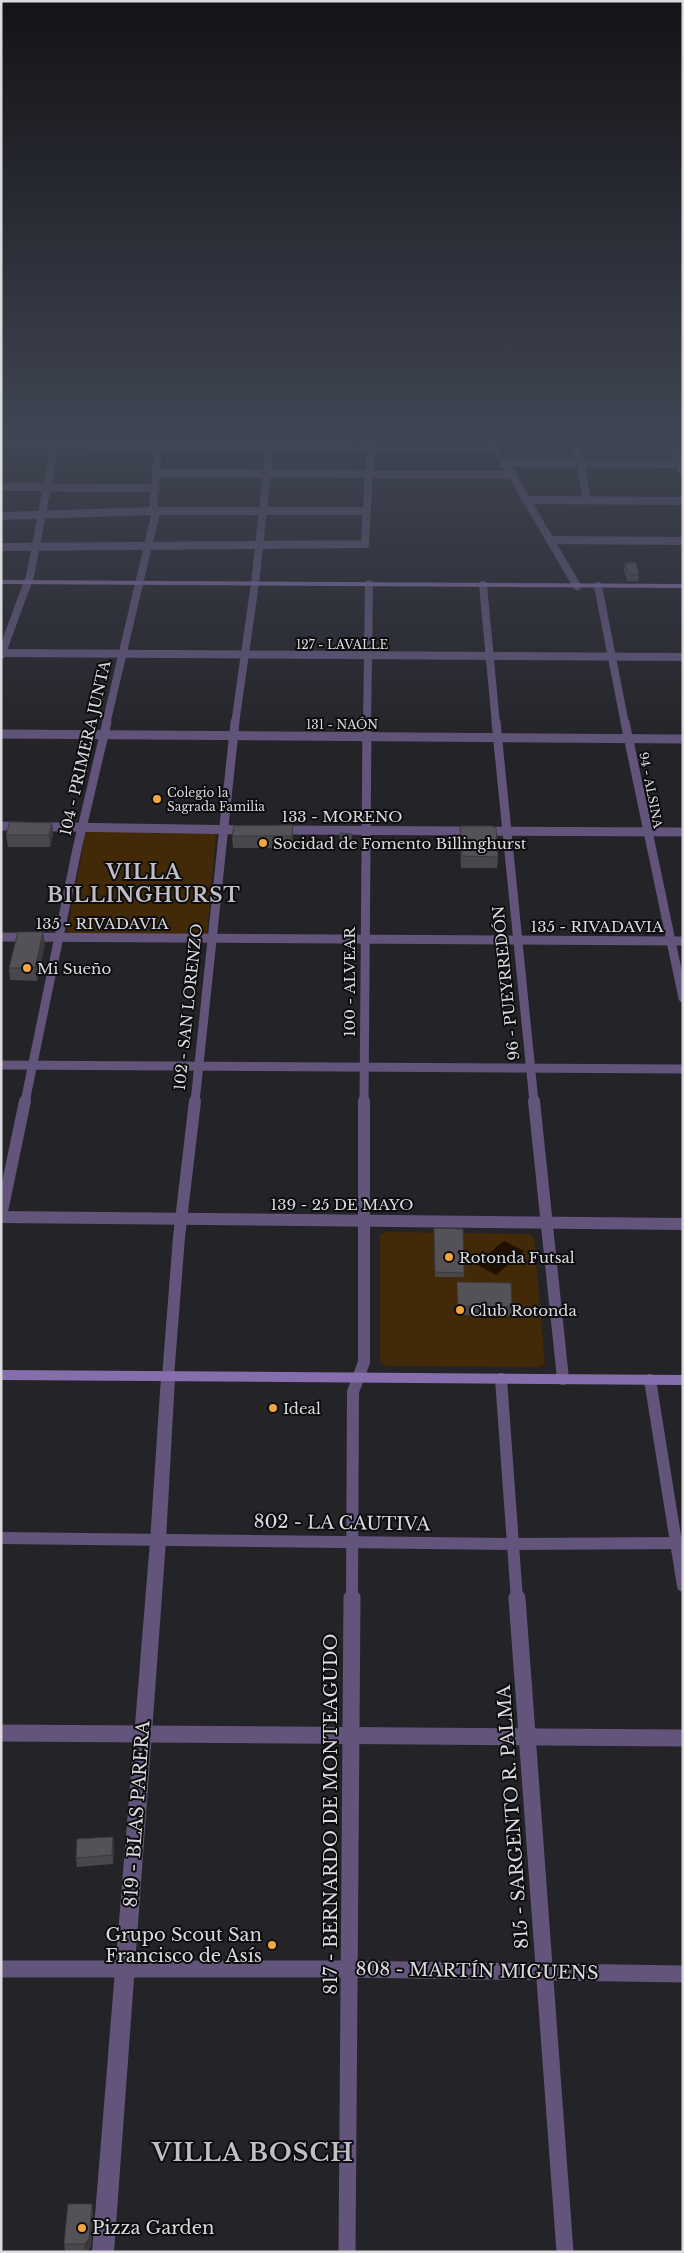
<svg xmlns="http://www.w3.org/2000/svg" width="684" height="2253" font-family="'Libre Baskerville',serif">
  <rect width="100%" height="100%" fill="#242328"/>
  <!-- green -->
  <g fill="#422908">
    <polygon points="88,832 216,832 207,935 67,935 85,834"/>
    <polygon points="386,1232 528,1234 534,1237 545,1364 539,1367 387,1366 380,1361 380,1235"/>
  </g>
  <!-- water -->
  <polygon fill="#210f00" points="504,1241 524,1251 496,1275 476,1264"/>
  <g fill="none" stroke-linecap="round" stroke-linejoin="round">
    <!-- minor-far3 -->
    <g stroke="#62547a" stroke-width="8">
      <polyline points="487,435 498,453"/>
      <polyline points="575,435 587,500"/>
      <polyline points="670,435 683,473"/>
      <polyline points="1,445 495,448"/>
      <polyline points="504,463 683,464"/>
      <polyline points="509,470 577,586"/>
      <polyline points="157,473 512,475"/>
      <polyline points="1,487 156,488"/>
      <polyline points="526,500 683,501"/>
      <polyline points="1,516 153,511 367,511"/>
      <polyline points="550,540 683,541"/>
      <polyline points="1,547 365,544 371,435"/>
      <polyline points="483,585 496,724"/>
      <polyline points="598,586 625,724"/>
      <polyline points="1,653 683,657"/>
      <polyline points="1,655 30,576 57,435"/>
      <polyline points="106,724 155,516 153,508 159,435"/>
      <polyline points="235,724 255,583 271,435"/>
      <polyline points="367,724 369,584"/>
    </g>
    <!-- minor-far2 -->
    <g stroke="#62547a" stroke-width="9">
      <polyline points="496,722 534,1102"/>
      <polyline points="625,722 683,998"/>
      <polyline points="1,734 683,739"/>
      <polyline points="1,826 249,830"/>
      <polyline points="280,830 683,832"/>
      <polyline points="1,937 683,941"/>
      <polyline points="1,1065 683,1069"/>
      <polyline points="25,1102 77,849 107,722"/>
      <polyline points="195,1102 235,722"/>
      <polyline points="364,1102 367,722"/>
    </g>
    <!-- minor-far1 -->
    <g stroke="#62547a" stroke-width="12">
      <polyline points="534,1101 563,1379"/>
      <polyline points="1,1216 25,1101"/>
      <polyline points="1,1217 683,1224"/>
      <polyline points="168,1377 179,1237 195,1101"/>
      <polyline points="501,1379 517,1600"/>
      <polyline points="650,1380 683,1586"/>
      <polyline points="1,1538 514,1544 683,1543"/>
      <polyline points="352,1600 353,1392 364,1362 364,1101"/>
    </g>
    <!-- minor -->
    <g stroke="#62547a" stroke-width="17">
      <polyline points="517,1598 565,2252"/>
      <polyline points="1,1733 683,1738"/>
      <polyline points="1,1969 350,1969 683,1974"/>
      <polyline points="347,2252 352,1598"/>
    </g>
    <!-- tertiary -->
    <polygon fill="#62547a" fill-rule="evenodd" points="168,1372 173,1373 175,1377 166,1541 114,2252 92,2252 150,1541 161,1377 163,1373"/>
    <!-- secondary -->
    <g fill="#856eab" fill-rule="evenodd">
      <polygon points="1,580 683,584 683,588 1,584"/>
      <polygon points="1,1370 683,1375 683,1385 1,1380"/>
    </g>
  </g>
  <!-- wall -->
  <g fill="#48474b">
    <polygon points="625,563 639,574 638,581 627,581 624,570"/>
    <polygon points="293,825 292,848 233,848 232,836"/>
    <polygon points="460,826 498,857 497,868 461,868 460,838"/>
    <polygon points="340,833 351,834 352,848 340,848"/>
    <polygon points="53,834 50,847 8,847 6,835"/>
    <polygon points="43,932 45,944 37,981 10,980 9,968"/>
    <polygon points="434,1228 464,1273 464,1277 435,1277"/>
    <polygon points="457,1282 512,1307 512,1316 458,1315"/>
    <polygon points="114,1846 113,1864 77,1867 76,1858"/>
    <polygon points="92,2204 93,2213 91,2247 86,2252 65,2252 64,2244"/>
  </g>
  <!-- shaded-wall -->
  <g fill="#3b393d">
    <polygon points="52,823 53,834 50,847 49,835"/>
    <polygon points="293,825 293,836 292,848 292,836"/>
    <polygon points="43,932 45,944 37,981 35,968"/>
    <polygon points="113,1837 114,1846 113,1864 112,1855"/>
    <polygon points="92,2204 93,2213 91,2247 85,2252 84,2244"/>
  </g>
  <!-- building -->
  <g fill="#545257" stroke="#3b393d">
    <polygon points="625,563 636,563 639,574 628,574"/>
    <polygon points="10,822 52,823 49,835 6,835"/>
    <polygon points="293,825 292,836 232,836 234,826"/>
    <polygon points="460,826 492,826 496,828 498,857 462,856"/>
    <polygon points="340,833 351,834 352,844 340,844"/>
    <polygon points="18,932 43,932 35,968 9,968"/>
    <polygon points="434,1228 463,1229 464,1273 435,1272"/>
    <polygon points="457,1282 511,1283 512,1307 458,1306"/>
    <polygon points="113,1837 112,1855 76,1858 77,1839"/>
    <polygon points="68,2204 92,2204 89,2239 84,2244 64,2244"/>
  </g>
  <!-- sky -->
  <linearGradient id="sky" x2="0" y2="1"><stop stop-color="#141316"/><stop offset="0.58" stop-color="#3f4553"/><stop offset="1" stop-color="#3f4553" stop-opacity="0"/></linearGradient>
  <rect width="684" height="750" fill="url(#sky)"/>
  <!-- markers -->
  <g fill="#f2a541" stroke="#0d0d0f" stroke-width="2">
    <circle cx="157" cy="799" r="5"/>
    <circle cx="263" cy="843" r="5"/>
    <circle cx="27" cy="968" r="5"/>
    <circle cx="449" cy="1257" r="5"/>
    <circle cx="460" cy="1310" r="5"/>
    <circle cx="273" cy="1408" r="5"/>
    <circle cx="272" cy="1945" r="5"/>
    <circle cx="82" cy="2228" r="5"/>
  </g>
  <g text-anchor="middle" dominant-baseline="central" stroke-width="4" stroke-linejoin="round" paint-order="stroke">
    <!-- far-street labels -->
    <g font-size="12" fill="#dbdadd" stroke="#0d0d0f">
      <text x="342" y="644">127 - LAVALLE</text>
      <text x="342" y="724">131 - NAÓN</text>
      <text transform="translate(651 790) rotate(79)">94 - ALSINA</text>
    </g>
    <!-- far-poi labels -->
    <g font-size="12" fill="#dbdadd" stroke="#0d0d0f" text-anchor="start">
      <text x="167" y="792">Colegio la<tspan x="167" dy="14">Sagrada Familia</tspan></text>
    </g>
    <!-- street labels -->
    <g font-size="15" fill="#dbdadd" stroke="#0d0d0f">
      <text transform="translate(85 748) rotate(-77)">104 - PRIMERA JUNTA</text>
      <text x="342" y="816">133 - MORENO</text>
      <text x="102" y="923">135 - RIVADAVIA</text>
      <text x="597" y="926">135 - RIVADAVIA</text>
      <text transform="translate(349 982) rotate(-90)">100 - ALVEAR</text>
      <text transform="translate(506 983) rotate(-96)">96 - PUEYRREDÓN</text>
      <text transform="translate(188 1007) rotate(-84)">102 - SAN LORENZO</text>
      <text x="342" y="1204">139 - 25 DE MAYO</text>
    </g>
    <!-- poi labels -->
    <g font-size="15" fill="#dbdadd" stroke="#0d0d0f" text-anchor="start">
      <text x="273" y="843">Socidad de Fomento Billinghurst</text>
      <text x="37" y="968">Mi Sueño</text>
      <text x="459" y="1257">Rotonda Futsal</text>
      <text x="470" y="1310">Club Rotonda</text>
      <text x="283" y="1408">Ideal</text>
    </g>
    <!-- near-street labels -->
    <g font-size="18" fill="#dbdadd" stroke="#0d0d0f">
      <text transform="translate(342 1523) rotate(1)">802 - LA CAUTIVA</text>
      <text transform="translate(137 1814) rotate(-86)">819 - BLAS PARERA</text>
      <text transform="translate(331 1814) rotate(-90)">817 - BERNARDO DE MONTEAGUDO</text>
      <text transform="translate(513 1817) rotate(-94)">815 - SARGENTO R. PALMA</text>
      <text transform="translate(477 1971) rotate(1)">808 - MARTÍN MIGUENS</text>
    </g>
    <!-- near-poi labels -->
    <g font-size="18" fill="#dbdadd" stroke="#0d0d0f" text-anchor="end">
      <text x="262" y="1935">Grupo Scout San<tspan x="262" dy="21">Francisco de Asís</tspan></text>
      <text x="92" y="2228" text-anchor="start">Pizza Garden</text>
    </g>
    <!-- district labels -->
    <g font-size="20" font-weight="bold" letter-spacing="1" fill="#c1bfc5" stroke="#0d0d0f">
      <text x="144" y="872">VILLA<tspan x="144" dy="23">BILLINGHURST</tspan></text>
    </g>
    <!-- near-district labels -->
    <g font-size="24" font-weight="bold" letter-spacing="1" fill="#c1bfc5" stroke="#0d0d0f">
      <text x="253" y="2152">VILLA BOSCH</text>
    </g>
  </g>
  <!-- border -->
  <rect width="684" height="2253" fill="none" stroke="#dbdadd" stroke-width="5"/>
</svg>
